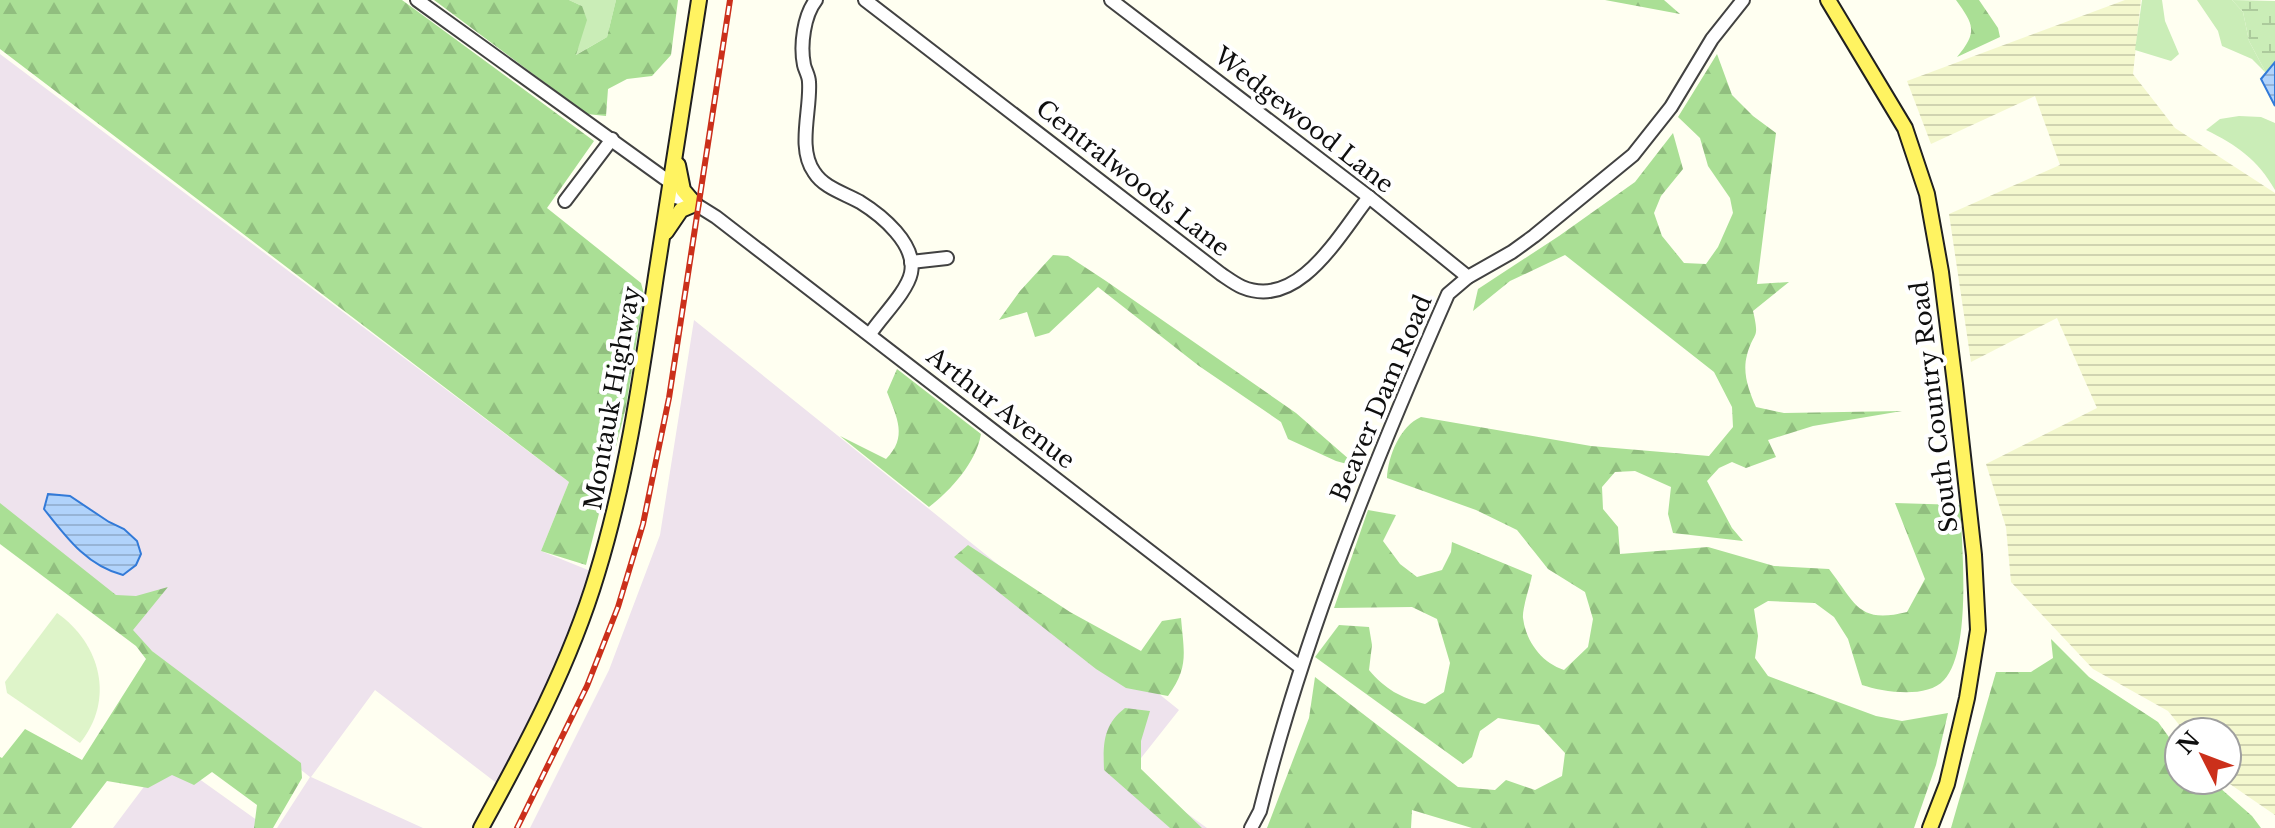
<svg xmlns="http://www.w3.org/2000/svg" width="2275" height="828" font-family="'Libre Baskerville',serif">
  <defs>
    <pattern id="farmland-rules" width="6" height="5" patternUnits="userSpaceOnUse" patternTransform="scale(2)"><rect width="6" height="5" fill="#f4f8ce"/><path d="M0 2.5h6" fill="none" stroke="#d0d3b0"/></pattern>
    <pattern id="forest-firs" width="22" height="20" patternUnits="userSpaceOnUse" patternTransform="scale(2)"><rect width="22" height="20" fill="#aadf95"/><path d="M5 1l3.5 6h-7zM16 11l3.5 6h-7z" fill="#91be7f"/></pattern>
    <pattern id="wetland-marsh" width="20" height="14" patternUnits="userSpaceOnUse" patternTransform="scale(2)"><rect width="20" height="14" fill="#caedb7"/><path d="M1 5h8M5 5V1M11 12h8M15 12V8" fill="none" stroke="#acca9c"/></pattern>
    <pattern id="water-rules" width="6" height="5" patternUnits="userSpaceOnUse" patternTransform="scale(2)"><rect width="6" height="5" fill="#b1d3fb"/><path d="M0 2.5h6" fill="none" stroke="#97b4d6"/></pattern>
  </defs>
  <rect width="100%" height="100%" fill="#fffff1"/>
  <!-- industrial -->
  <g fill="#eee3ed">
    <polygon points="0,54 569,482 541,551 598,574 503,788 375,690 311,777 423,828 277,828 310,777 0,530"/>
    <polygon points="694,320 1179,710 1130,772 1207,828 530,828 609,670 660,535"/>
    <polygon points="167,756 268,828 113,828"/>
  </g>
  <!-- farmland -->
  <polygon fill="url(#farmland-rules)" points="2125,0 2141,0 2133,74 2175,128 2275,193 2275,815 2224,780 2227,780 2227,732 2185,732 2168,711 2093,669 2011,582 2006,527 1986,464 2097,408 2057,318 1971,362 1949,214 2060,165 2035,96 1931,144 1907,81"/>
  <!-- grass -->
  <g fill="#caedb7">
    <polygon points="569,0 616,0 607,37 574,56 582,6"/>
    <polygon points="2142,0 2162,0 2165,21 2179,54 2171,61 2135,50"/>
    <polygon points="2197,0 2232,0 2243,12 2249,41 2266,73 2252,59 2222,46 2218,31"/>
    <path d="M2239 116 2261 117 2275 123V190C2258 160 2237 145 2206 130L2220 119Z"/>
  </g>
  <!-- forest -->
  <g fill="url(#forest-firs)">
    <polygon points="0,0 402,0 594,141 547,208 641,283 644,294 626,407 586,565 541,551 569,482 0,49"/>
    <polygon points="434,0 569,0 582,6 587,20 576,55 607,37 616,0 678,0 671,55 652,76 627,79 608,89 606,116 587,114"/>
    <polygon points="1605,0 1664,0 1680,14"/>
    <path d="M1956 0H1979L1998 28 2000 37 1957 57C1978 32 1974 25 1956 0Z"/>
    <path d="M1717 54 1732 95 1753 116 1776 133 1757 284 1789 282 1753 311C1760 341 1754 330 1747 355 1742 373 1749 391 1756 407L1784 413 1902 411 1813 426 1768 440 1776 457 1746 468 1732 462 1719 468 1707 481 1732 528 1743 541 1673 533 1668 514 1671 487 1635 471 1615 472 1602 487 1603 509 1618 527 1620 554 1708 547 1774 566 1829 569C1856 604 1858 624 1907 612L1925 579 1895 503 1960 505C1962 546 1972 650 1944 680 1927 699 1883 692 1862 685L1848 639 1834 617 1815 603 1768 601 1754 609 1758 636 1755 658 1768 676 1876 716 1902 721 1948 713 1936 765 1914 828H1472L1412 810 1411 828H1267L1309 718 1315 677 1458 787 1495 790 1506 780 1535 790 1562 776 1565 753 1539 725 1498 718 1480 731 1472 757 1463 764 1315 657 1339 625 1369 627 1372 645 1369 670C1385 689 1401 698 1425 704L1444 692 1450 663 1437 619 1412 607 1334 608 1368 510 1396 515 1383 541 1400 564 1417 577 1442 570 1451 552 1452 542 1532 575C1530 586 1522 609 1523 618 1526 642 1542 663 1564 670L1588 647 1593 619 1585 592 1548 569 1517 530 1476 510 1387 478C1388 456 1400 426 1421 417L1591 446 1709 456 1733 427 1732 407 1714 372 1565 255 1510 281 1473 311 1478 289 1559 236 1635 182 1673 133 1683 169 1661 196 1654 213 1662 236 1684 263 1706 264 1718 247 1733 213 1730 198 1708 166 1700 138 1678 117Z"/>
    <polygon points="1053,255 1068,256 1106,281 1296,413 1358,467 1336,461 1288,439 1281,422 1199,366 1098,287 1049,333 1035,337 1027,312 999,320 1020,291"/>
    <path d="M897 369 981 434C976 463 951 490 929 507L840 436 886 459C908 437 897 418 887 392Z"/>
    <polygon points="0,503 116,595 136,596 168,587 133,630 152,651 301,763 302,778 273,828 254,828 257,805 212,772 194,785 172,775 148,788 107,781 71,828 0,828 0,757 2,758 25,729 82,760 146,659 136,646 0,544"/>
    <path d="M968 545 1070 612 1141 651 1162 621 1181 618C1184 653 1189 667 1168 696L1126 688 1096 669 954 557Z"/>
    <polygon points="2051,639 2089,677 2158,722 2179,751 2179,780 2211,780 2252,816 2261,828 1951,828 1996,672 2031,672 2053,658"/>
    <path d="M1125 708 1150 711 1141 741V769L1202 828H1170L1104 770C1103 744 1103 725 1125 708Z"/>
  </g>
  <!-- wetland -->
  <polygon fill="url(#wetland-marsh)" points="2232,0 2275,1 2275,62 2266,73 2249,41 2243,12"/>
  <!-- pitch -->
  <path fill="#def4c9" d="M57 613C101 644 115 700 80 743L7 693 5 682Z"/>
  <!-- water -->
  <g fill="url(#water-rules)" stroke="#327ad8" stroke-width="2">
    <polygon points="2275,62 2275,106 2261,79"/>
    <path d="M48 494 70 496 109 522 124 529 137 541 141 554 136 565 123 575C87 566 66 537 44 509Z"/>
  </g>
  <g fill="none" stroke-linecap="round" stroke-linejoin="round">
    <defs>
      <g id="minor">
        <polyline points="417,0 671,183"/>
        <path d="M816 0C804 15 800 45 804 65 805 70 809 76 809 82 811 110 797 148 814 172 824 188 844 193 860 202 881 215 917 244 911 273 907 292 881 317 870 334"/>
        <path d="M865 0 1221 274C1227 278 1235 284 1242 287 1299 311 1340 233 1369 197"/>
        <polyline points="1111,0 1369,197 1468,277"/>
        <polyline points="669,195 692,202 716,217 1300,667"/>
        <polyline points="565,201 612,139"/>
        <polyline points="911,262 947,258"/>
        <path d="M1251 828 1260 811C1305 632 1374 462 1448 294L1468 277 1512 252 1534 236 1633 155 1671 107 1712 39 1743 0"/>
      </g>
      <g id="major">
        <polyline points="1828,0 1905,128 1927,194 1941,272 1955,384 1974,555 1978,630 1967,698 1947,784 1930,828"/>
        <polyline points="666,232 681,210 695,204 683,190 678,165"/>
        <path d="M481 828C526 746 570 664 597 574 627 476 641 377 656 276 670 184 684 92 699 0"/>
      </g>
    </defs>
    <!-- minor casing -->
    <use href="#minor" stroke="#424242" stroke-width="16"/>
    <!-- major casing -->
    <use href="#major" stroke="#202020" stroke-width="18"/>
    <!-- minor -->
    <use href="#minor" stroke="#fff" stroke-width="12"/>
    <!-- major -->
    <use href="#major" stroke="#fff361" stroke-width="14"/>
    <defs>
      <polyline id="rail" points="517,828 587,686 618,607 643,524 669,398 730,0"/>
    </defs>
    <!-- rail casing -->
    <use href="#rail" stroke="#cb301b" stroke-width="6"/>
    <!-- rail -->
    <use href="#rail" stroke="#fff" stroke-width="3" stroke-dasharray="9" stroke-linecap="butt"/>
  </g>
  <g text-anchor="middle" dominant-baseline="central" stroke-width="8" stroke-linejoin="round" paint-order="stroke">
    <!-- street labels -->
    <g font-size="24" fill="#0f0f0f" stroke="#fff">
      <text transform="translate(1304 120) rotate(38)">Wedgewood Lane</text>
      <text transform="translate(1133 178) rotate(38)">Centralwoods Lane</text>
      <text transform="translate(612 398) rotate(-80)">Montauk Highway</text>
      <text transform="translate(1381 398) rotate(-67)">Beaver Dam Road</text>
      <text transform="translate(1934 407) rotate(-97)">South Country Road</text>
      <text transform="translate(1001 408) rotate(38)">Arthur Avenue</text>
    </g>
  </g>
  <!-- north arrow -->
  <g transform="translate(2203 756) rotate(312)"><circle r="38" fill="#ffffff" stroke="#9f9f9f" stroke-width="2"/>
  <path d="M0-6L14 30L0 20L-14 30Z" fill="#cb301b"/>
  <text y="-12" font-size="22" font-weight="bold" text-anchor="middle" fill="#0f0f0f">N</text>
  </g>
</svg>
